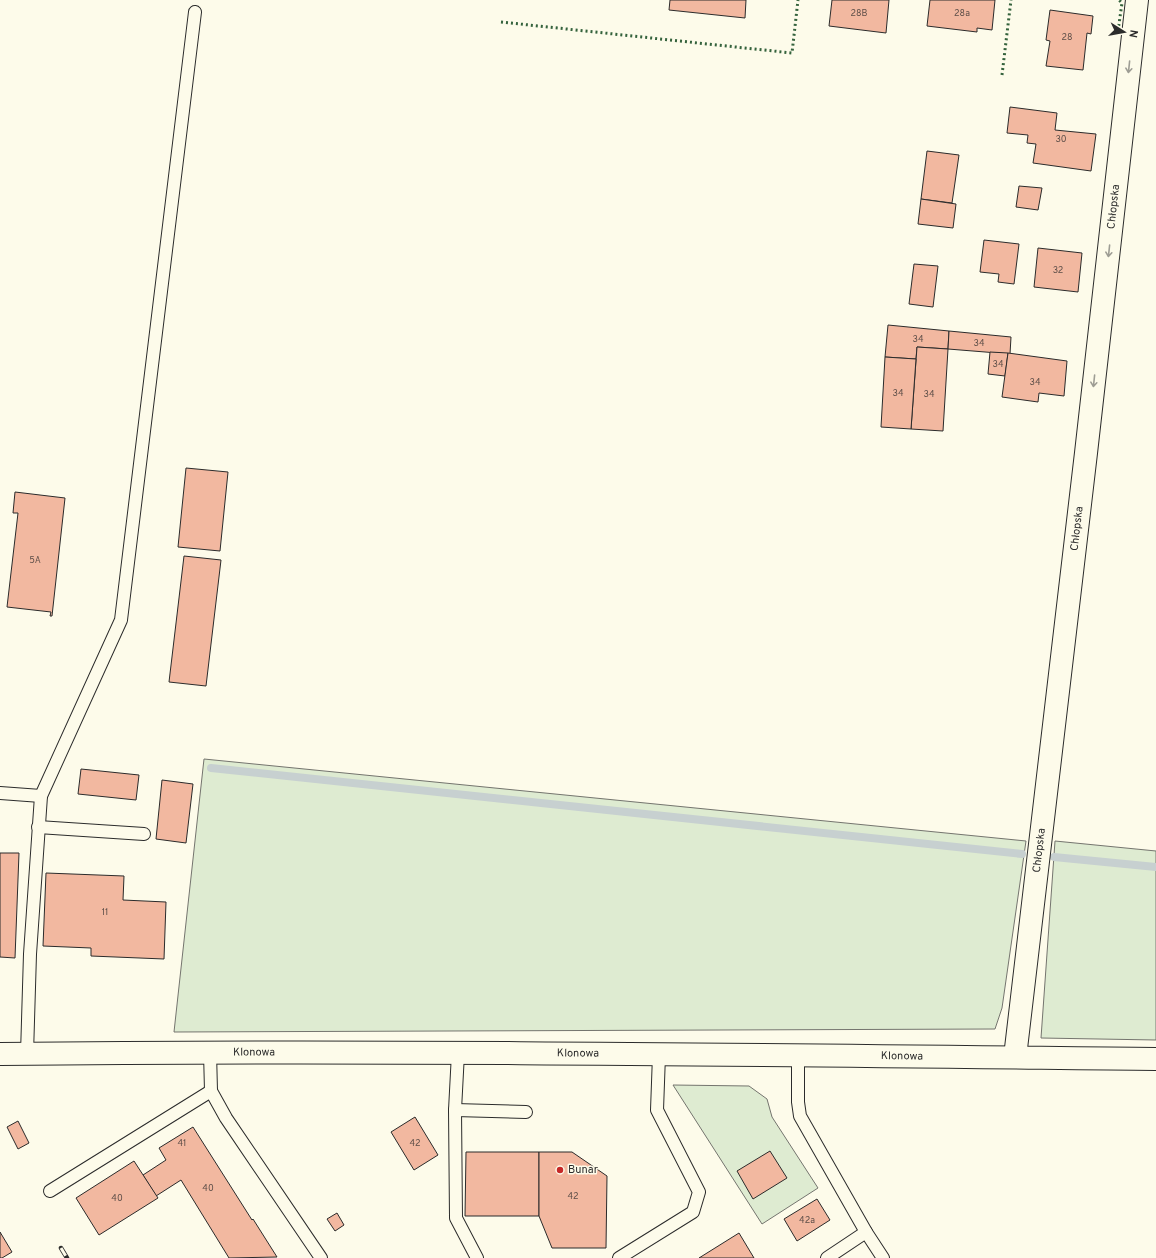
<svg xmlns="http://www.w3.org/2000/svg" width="1156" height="1258" font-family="Overpass,sans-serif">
  <rect width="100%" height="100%" fill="#fdfbea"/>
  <!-- green -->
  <g fill="#deebd1" stroke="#74746e">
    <polygon points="204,759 1026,841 1002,1008 995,1029 174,1032"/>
    <polygon points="1055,841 1156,851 1156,1040 1041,1038"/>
    <polygon points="673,1085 749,1086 767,1099 772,1117 818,1188 762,1224"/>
  </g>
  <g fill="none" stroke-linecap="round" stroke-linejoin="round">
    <!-- stream -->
    <g stroke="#c7d0d0" stroke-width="8">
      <polyline points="211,768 1022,854"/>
      <polyline points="1054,857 1156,867"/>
    </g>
  </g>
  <!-- building -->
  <g fill="#f2b8a0" stroke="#2b2b2b">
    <polygon points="670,0 746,0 745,18 669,10"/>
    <polygon points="832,0 889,0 886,33 829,26"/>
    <polygon points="930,0 995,0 992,30 977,28 977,32 927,26"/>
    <polygon points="1050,10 1093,16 1091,34 1087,33 1083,70 1046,66 1050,41 1046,40"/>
    <polygon points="1010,107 1057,113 1055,130 1096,134 1091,171 1033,163 1036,144 1027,143 1028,135 1007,133"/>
    <polygon points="927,151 959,155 952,203 921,199"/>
    <polygon points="1019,186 1042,188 1038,210 1016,207"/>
    <polygon points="921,199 956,204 953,228 918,224"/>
    <polygon points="984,240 1019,244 1014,284 998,282 999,274 980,272"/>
    <polygon points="1038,248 1082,253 1078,292 1034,287"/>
    <polygon points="914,264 938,266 933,307 909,304"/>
    <polygon points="888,325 949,331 948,349 917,347 916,359 885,357"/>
    <polygon points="949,331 1011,337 1010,354 948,349"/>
    <polygon points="917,347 948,349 943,431 911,429"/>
    <polygon points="990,352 1008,353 1005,376 988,374"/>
    <polygon points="1008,353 1067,361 1064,396 1039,393 1038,402 1002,397"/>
    <polygon points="885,357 916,359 911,429 881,427"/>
    <polygon points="186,468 228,472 220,551 178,547"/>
    <polygon points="15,492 65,498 52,616 50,616 51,612 7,607 18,513 13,513"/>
    <polygon points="184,556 221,560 206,686 169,682"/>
    <polygon points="81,769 139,775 136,800 78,794"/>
    <polygon points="162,780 193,784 186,843 156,839"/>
    <polygon points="0,853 19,853 15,958 0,957"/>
    <polygon points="46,873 124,876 123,900 166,902 164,959 91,956 91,948 43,946"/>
    <polygon points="415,1117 438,1155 414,1170 391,1132"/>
    <polygon points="18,1121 29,1143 18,1149 7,1127"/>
    <polygon points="193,1127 252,1220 253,1219 277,1257 229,1258 181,1180 156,1196 143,1175 166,1160 159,1148"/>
    <polygon points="770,1151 787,1178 753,1199 737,1171"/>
    <polygon points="466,1152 539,1152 539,1216 465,1216"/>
    <polygon points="539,1152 572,1152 607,1176 606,1248 552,1248 539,1216"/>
    <polygon points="134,1161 158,1198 99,1235 76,1198"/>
    <polygon points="817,1199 830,1220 797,1241 784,1219"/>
    <polygon points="337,1213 344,1225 335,1231 327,1219"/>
    <polygon points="0,1232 12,1252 2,1258 0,1258"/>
    <polygon points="739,1233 754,1258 699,1258"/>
  </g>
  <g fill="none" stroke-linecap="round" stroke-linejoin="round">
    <defs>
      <g id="service">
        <polyline points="0,793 41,796"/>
        <polyline points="38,827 144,834"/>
        <polyline points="210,1052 211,1091 226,1118 321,1258"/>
        <polyline points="458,1053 455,1110 456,1218 477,1258"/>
        <polyline points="27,1054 30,954 41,796 121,620 195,12"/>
        <polyline points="798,1056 798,1102 800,1116 866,1232 883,1258"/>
        <polyline points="455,1110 526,1112"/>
        <polyline points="50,1191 211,1091"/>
        <polyline points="619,1258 693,1212 699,1192 657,1110 659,1055"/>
        <polyline points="827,1258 866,1232"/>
      </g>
      <g id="minor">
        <path id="s1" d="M1015 1057 1086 453 1137 0"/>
      </g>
      <g id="tertiary">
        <path id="s2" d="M0 1054C385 1050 771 1055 1156 1059"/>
      </g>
    </defs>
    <!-- service casing -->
    <use href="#service" stroke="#2b2b2b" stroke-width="14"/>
    <!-- minor casing -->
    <use href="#minor" stroke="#2b2b2b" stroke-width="24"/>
    <!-- tertiary casing -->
    <use href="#tertiary" stroke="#2b2b2b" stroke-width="24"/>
    <!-- service -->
    <use href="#service" stroke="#fdfbea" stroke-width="12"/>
    <!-- minor -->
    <use href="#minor" stroke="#fdfbea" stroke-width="22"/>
    <!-- tertiary -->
    <use href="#tertiary" stroke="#fdfbea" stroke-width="22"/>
    <defs>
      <polyline id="rail" points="61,1248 67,1258"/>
    </defs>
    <!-- rail casing -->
    <use href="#rail" stroke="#2b2b2b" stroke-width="4.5"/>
    <!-- rail -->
    <use href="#rail" stroke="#fdfbea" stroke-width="3" stroke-dasharray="9" stroke-linecap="butt"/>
    <!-- hedge -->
    <g stroke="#34623c" stroke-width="3" stroke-dasharray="2 3" stroke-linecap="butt">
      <polyline points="501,22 792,53 798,0"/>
      <polyline points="1118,31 1122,3 1119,0"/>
      <polyline points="1002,75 1011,0"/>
    </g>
  </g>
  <!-- one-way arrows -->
  <defs><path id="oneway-shaft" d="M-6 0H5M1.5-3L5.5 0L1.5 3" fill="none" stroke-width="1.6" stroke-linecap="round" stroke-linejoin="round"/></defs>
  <g stroke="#9e9d94">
    <use href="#oneway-shaft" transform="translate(1129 67) rotate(96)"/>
    <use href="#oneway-shaft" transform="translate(1109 251) rotate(96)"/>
    <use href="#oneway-shaft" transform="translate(1094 381) rotate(96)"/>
  </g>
  <!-- markers -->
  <circle fill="#c62828" stroke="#fdfbea" stroke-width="1.5" cx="560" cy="1170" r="4"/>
  <g text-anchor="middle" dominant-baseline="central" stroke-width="3" stroke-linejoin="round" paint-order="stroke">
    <!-- number labels -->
    <g font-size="9" fill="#5d4e48">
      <text x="859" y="13">28B</text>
      <text x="962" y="13">28a</text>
      <text x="1067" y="37">28</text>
      <text x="1061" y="139">30</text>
      <text x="1058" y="270">32</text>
      <text x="918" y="339">34</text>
      <text x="979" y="343">34</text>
      <text x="998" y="364">34</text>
      <text x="1035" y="382">34</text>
      <text x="898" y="393">34</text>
      <text x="929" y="394">34</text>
      <text x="35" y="560">5A</text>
      <text x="105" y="912">11</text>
      <text x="182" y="1143">41</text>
      <text x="415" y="1143">42</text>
      <text x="208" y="1188">40</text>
      <text x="573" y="1196">42</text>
      <text x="117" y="1198">40</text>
      <text x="807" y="1220">42a</text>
    </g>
    <!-- street labels -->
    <g font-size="11" fill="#2b2b2b" stroke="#fdfbea">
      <text stroke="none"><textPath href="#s1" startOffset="856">Chłopska</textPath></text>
      <text stroke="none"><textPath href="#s1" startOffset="532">Chłopska</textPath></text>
      <text stroke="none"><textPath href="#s1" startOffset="208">Chłopska</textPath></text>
      <text stroke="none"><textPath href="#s2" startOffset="254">Klonowa</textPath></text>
      <text stroke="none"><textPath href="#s2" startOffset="578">Klonowa</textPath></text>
      <text stroke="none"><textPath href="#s2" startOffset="902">Klonowa</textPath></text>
    </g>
    <!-- poi labels -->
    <g font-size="11" fill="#2b2b2b" stroke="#fdfbea" text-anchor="start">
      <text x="568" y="1170">Bunar</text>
    </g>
  </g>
  <!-- north arrow -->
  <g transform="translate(1124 32) rotate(101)" stroke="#fdfbea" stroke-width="3" paint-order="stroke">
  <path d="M0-3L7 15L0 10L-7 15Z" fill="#2b2b2b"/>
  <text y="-6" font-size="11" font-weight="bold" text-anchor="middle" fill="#2b2b2b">N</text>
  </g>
</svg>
